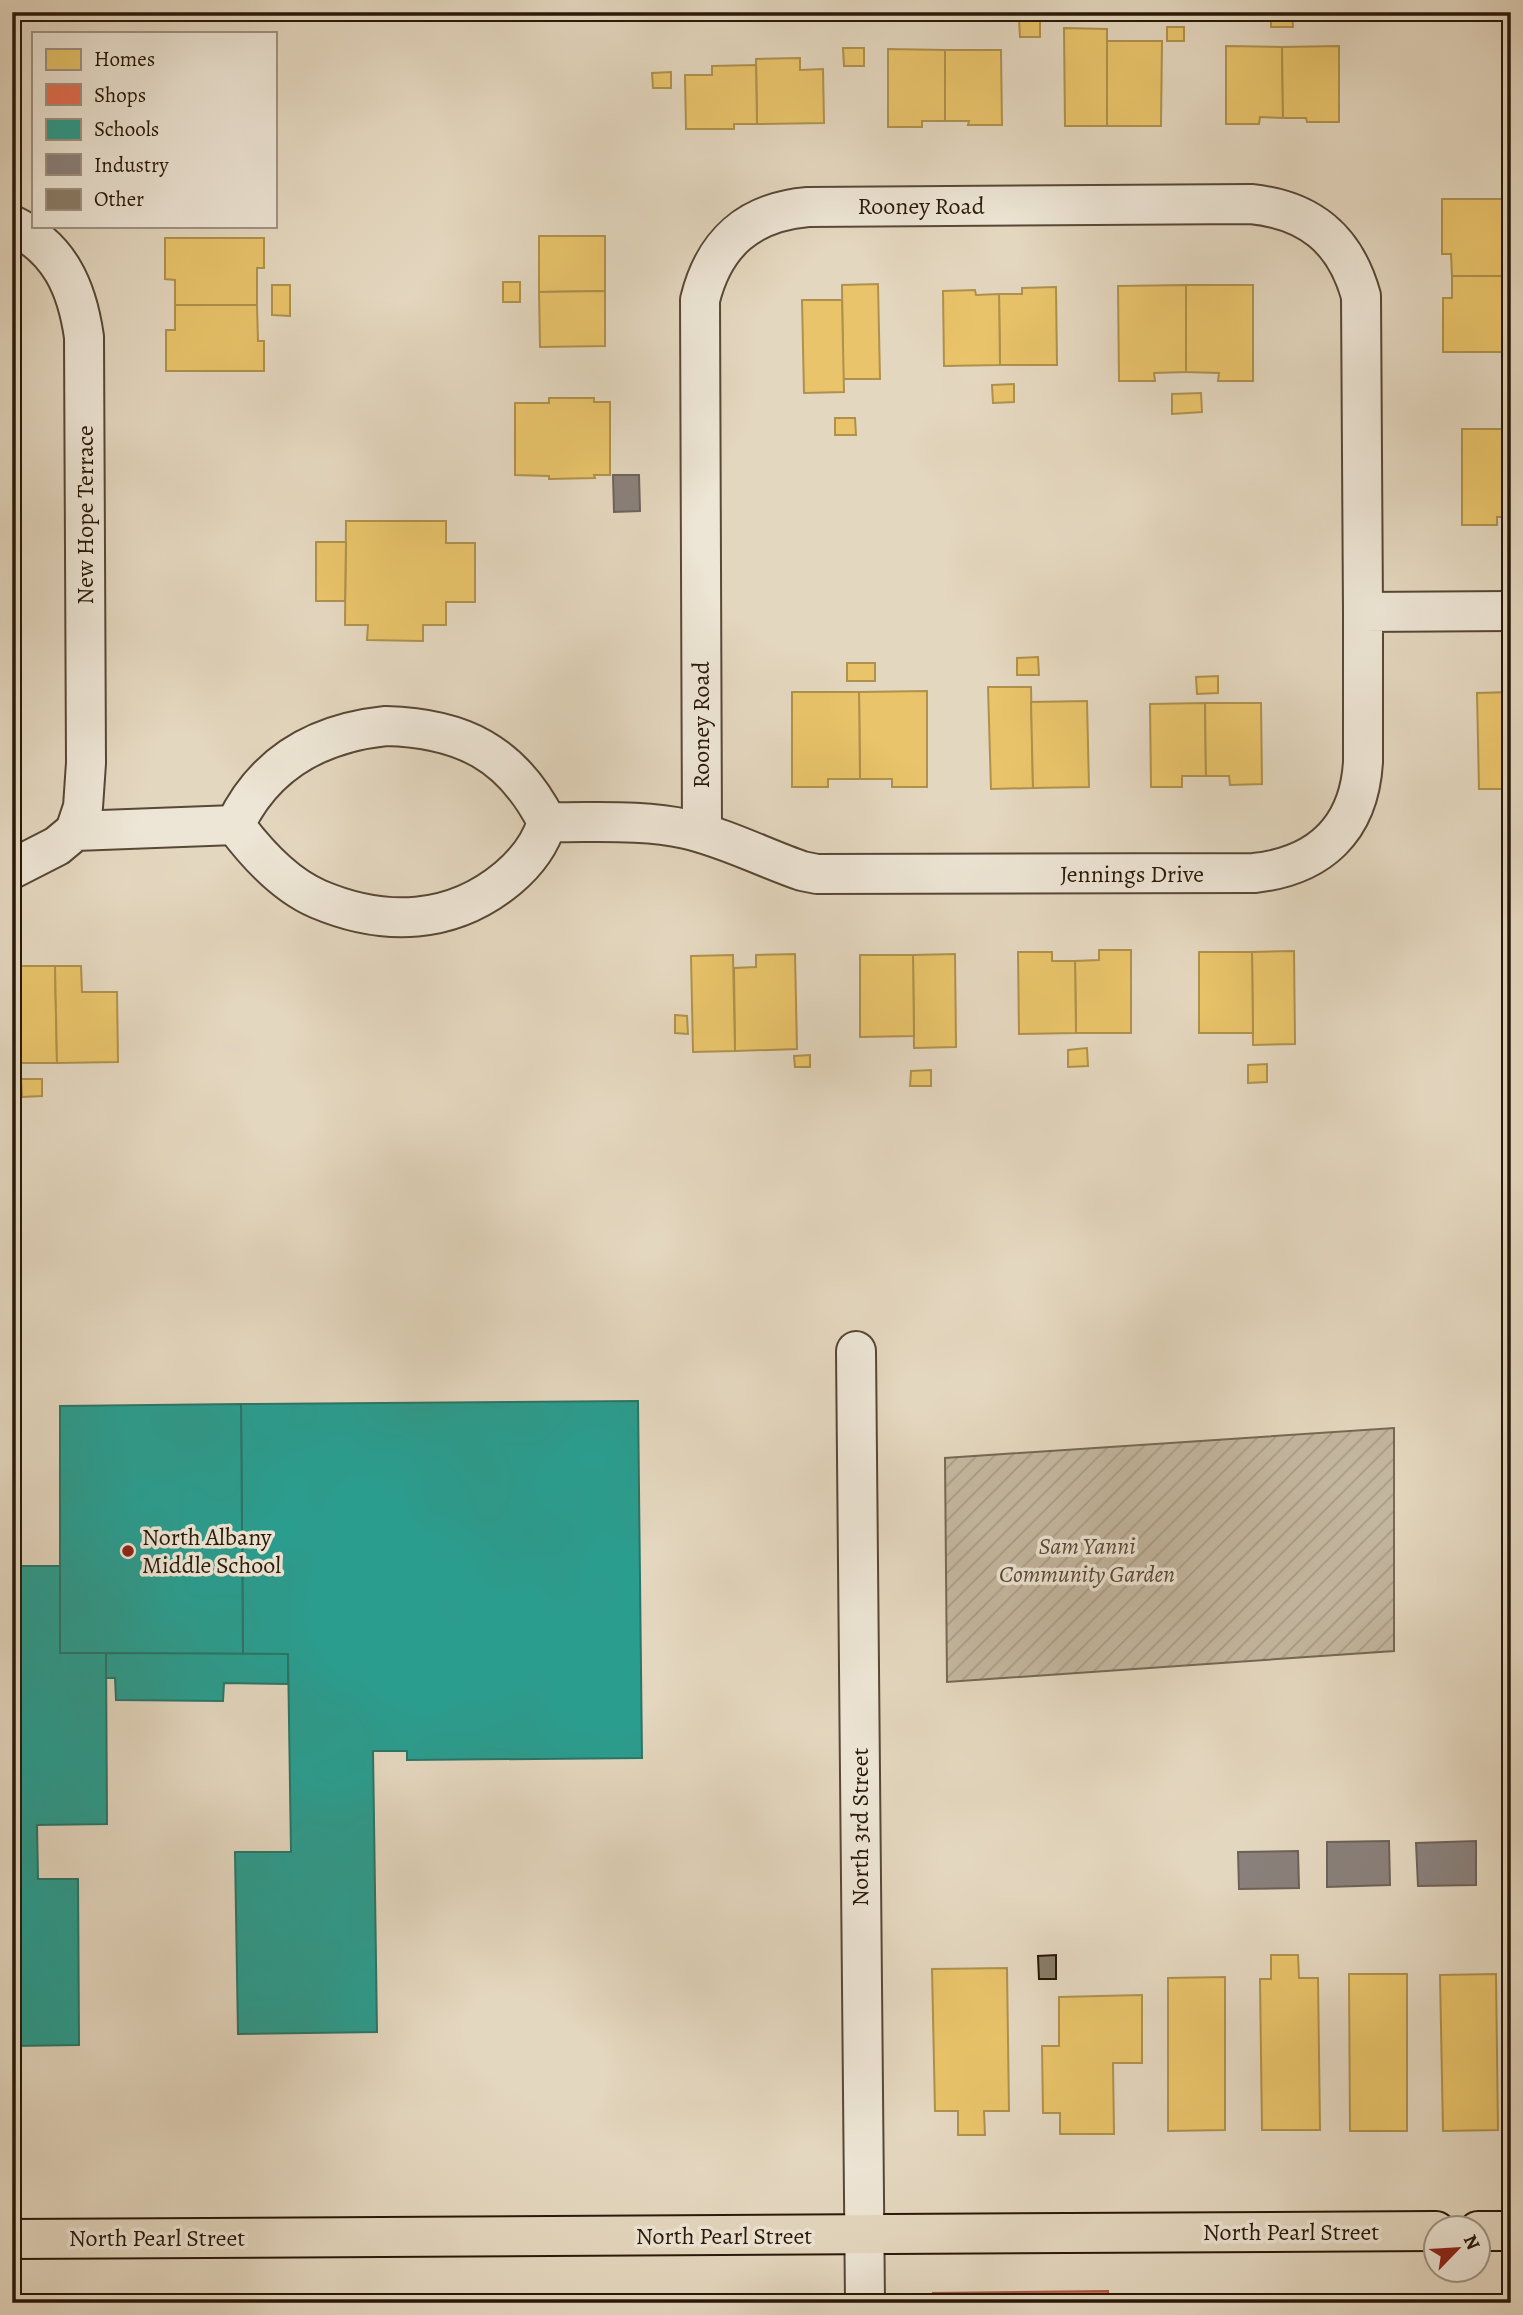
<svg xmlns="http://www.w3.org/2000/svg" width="1523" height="2315" font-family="Alegreya,serif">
  <defs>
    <pattern id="garden-furrows" width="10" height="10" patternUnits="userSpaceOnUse" patternTransform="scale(1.75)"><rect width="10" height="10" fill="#c4b7a0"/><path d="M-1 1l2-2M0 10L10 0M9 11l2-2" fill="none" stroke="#a89d88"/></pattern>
  </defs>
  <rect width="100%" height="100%" fill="#e4d7bf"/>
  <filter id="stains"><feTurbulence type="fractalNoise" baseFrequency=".00286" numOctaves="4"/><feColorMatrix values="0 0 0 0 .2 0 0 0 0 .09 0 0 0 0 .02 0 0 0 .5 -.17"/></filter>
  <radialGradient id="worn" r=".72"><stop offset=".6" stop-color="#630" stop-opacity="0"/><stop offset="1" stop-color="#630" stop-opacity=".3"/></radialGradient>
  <!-- garden -->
  <polygon fill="url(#garden-furrows)" stroke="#766854" stroke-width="2" points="1394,1428 1394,1651 947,1682 945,1458"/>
  <!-- homes -->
  <g fill="#e9c46a" stroke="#af914d" stroke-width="2">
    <polygon points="1271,12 1292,12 1293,27 1271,27"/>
    <polygon points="1040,19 1040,37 1020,37 1019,20"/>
    <rect x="1167" y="27" width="17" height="14"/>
    <polygon points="1064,28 1107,29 1107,126 1065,126"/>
    <polygon points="1107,41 1162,41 1161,126 1107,126"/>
    <polygon points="1226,46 1282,47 1283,118 1260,117 1259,124 1226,124"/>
    <polygon points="1339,46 1339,122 1307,122 1306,118 1283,118 1282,47"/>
    <polygon points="843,48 864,48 864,66 844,66"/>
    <polygon points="888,49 945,50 945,121 922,121 922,127 888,127"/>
    <polygon points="945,50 1001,50 1002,125 968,125 969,121 945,121"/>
    <polygon points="800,58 800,70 823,69 824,123 757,124 756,59"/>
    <polygon points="756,65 757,124 734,124 734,129 686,129 685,75 712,75 712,66"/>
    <polygon points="671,72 671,88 653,88 652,73"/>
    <polygon points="1442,199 1506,199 1506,276 1452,276 1451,254 1442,254"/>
    <polygon points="539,236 605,236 605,291 539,292"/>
    <polygon points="165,238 264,238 264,268 257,268 257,305 175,305 175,280 165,279"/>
    <polygon points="1452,276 1506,276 1506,352 1443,352 1443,298 1452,298"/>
    <rect x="503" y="282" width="17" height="20"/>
    <polygon points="878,284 880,379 843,379 842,285"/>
    <polygon points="272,285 290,285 290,316 272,315"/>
    <polygon points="1186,285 1186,372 1154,373 1155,381 1119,381 1118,286"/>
    <polygon points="1186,285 1253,285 1253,381 1218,381 1219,373 1186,372"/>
    <polygon points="1056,287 1057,365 1000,365 999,294 1022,294 1022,288"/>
    <polygon points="975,290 976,295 999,294 1000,365 944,366 943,291"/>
    <polygon points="605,291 605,346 540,347 539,292"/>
    <polygon points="802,300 842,300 844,392 804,393"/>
    <polygon points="175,305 257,305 258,341 264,341 264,371 166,371 166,330 175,330"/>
    <polygon points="1014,384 1014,402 993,403 992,385"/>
    <polygon points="1201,393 1202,412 1172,414 1172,394"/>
    <polygon points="549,398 594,398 594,402 610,402 610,475 594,475 595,478 549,479 549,476 515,475 515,403 549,403"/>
    <polygon points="835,418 855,418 856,435 835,435"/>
    <polygon points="1462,429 1511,429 1511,517 1497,517 1497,525 1462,525"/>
    <polygon points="346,521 446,521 446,543 475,543 475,602 446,602 446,625 423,625 423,641 367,640 368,625 345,625"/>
    <polygon points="316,542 346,542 345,601 316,601"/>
    <polygon points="1038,657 1039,675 1017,675 1017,658"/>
    <rect x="847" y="663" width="28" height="18"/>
    <polygon points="1218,676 1218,693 1197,694 1196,677"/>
    <polygon points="988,687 1031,687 1033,788 991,789"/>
    <polygon points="927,691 927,787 892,787 892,779 860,779 859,692"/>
    <polygon points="792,692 859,692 860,779 828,779 828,787 792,787"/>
    <polygon points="1511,692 1511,789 1479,789 1477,693"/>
    <polygon points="1087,701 1089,787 1033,788 1031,702"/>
    <polygon points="1205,703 1206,776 1182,776 1182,787 1151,787 1150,704"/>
    <polygon points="1205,703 1261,703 1262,784 1230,785 1229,776 1206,776"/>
    <polygon points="1502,815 1511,815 1511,834 1503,834"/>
    <polygon points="1099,950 1131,950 1131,1033 1076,1033 1075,961 1099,960"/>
    <polygon points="1294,951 1295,1044 1253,1045 1252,952"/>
    <polygon points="1018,952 1052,952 1052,961 1075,961 1076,1033 1019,1034"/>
    <polygon points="1199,952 1252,952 1253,1033 1199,1033"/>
    <polygon points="795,954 797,1049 735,1051 734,968 756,967 756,955"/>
    <polygon points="955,954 956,1047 914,1048 913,955"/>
    <polygon points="733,955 735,1051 693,1052 691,956"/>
    <polygon points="860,955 913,955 914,1036 860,1037"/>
    <polygon points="12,966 55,966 57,1063 12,1063"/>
    <polygon points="55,966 81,966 82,992 117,992 118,1062 57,1063"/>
    <polygon points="675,1015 687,1016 688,1034 675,1033"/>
    <polygon points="1087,1048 1088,1066 1068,1067 1068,1050"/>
    <polygon points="810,1055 810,1067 795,1067 794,1056"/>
    <polygon points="1267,1064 1267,1082 1248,1083 1248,1065"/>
    <polygon points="931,1070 931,1086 910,1086 911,1071"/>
    <polygon points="21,1079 42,1079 42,1096 22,1097"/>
    <polygon points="1271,1955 1298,1955 1299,1978 1318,1978 1320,2130 1262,2130 1260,1979 1271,1979"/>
    <polygon points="1007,1968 1009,2111 984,2111 985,2135 958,2135 958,2111 935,2111 932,1969"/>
    <polygon points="1349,1974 1407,1974 1407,2131 1350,2131"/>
    <polygon points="1496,1974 1498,2130 1443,2131 1440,1975"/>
    <polygon points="1225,1977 1225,2130 1168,2131 1168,1978"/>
    <polygon points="1142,1995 1142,2063 1113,2063 1114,2134 1060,2134 1060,2113 1043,2113 1042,2046 1059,2046 1059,1997"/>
  </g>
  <!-- shops -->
  <polygon fill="#e76f51" stroke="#ae553b" stroke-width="2" points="1108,2291 1108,2303 933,2303 933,2293"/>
  <!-- schools -->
  <g fill="#2a9d8f" stroke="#2a7567" stroke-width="2">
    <polygon points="638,1401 642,1758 407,1760 407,1751 373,1751 377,2032 238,2034 235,1852 291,1852 288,1654 243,1654 241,1404"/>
    <polygon points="241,1404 243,1654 60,1653 60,1406"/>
    <polygon points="12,1566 60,1566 60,1653 106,1653 107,1824 37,1825 38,1879 78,1879 79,2045 12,2046"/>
    <polygon points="106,1653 288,1654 288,1684 224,1683 223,1701 116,1700 115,1678 106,1678"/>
  </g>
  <!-- industry -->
  <g fill="#8a817c" stroke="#6d625a" stroke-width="2">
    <polygon points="613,475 639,475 640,511 614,512"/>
    <polygon points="1389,1841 1390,1885 1327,1887 1327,1842"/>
    <polygon points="1476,1841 1476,1885 1418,1886 1416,1843"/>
    <rect x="1506" y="1843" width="5" height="39"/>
    <polygon points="1298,1851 1299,1888 1239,1889 1238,1852"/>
  </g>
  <!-- building -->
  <polygon fill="#8a7c68" stroke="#291909" stroke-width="2" points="1056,1955 1056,1979 1039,1979 1038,1956"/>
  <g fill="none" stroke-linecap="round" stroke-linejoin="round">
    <defs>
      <g id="street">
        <path d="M12 225C60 248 77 288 84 337L86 763 83 807 75 831"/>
        <path d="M386 726C462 728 512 753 547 822 540 845 527 862 508 878 452 925 384 927 318 899 285 885 256 853 235 825 265 762 319 733 386 726Z"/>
        <path d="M547 822C592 823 642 819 686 829 726 838 764 858 802 871L817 874 1254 873C1319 866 1359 830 1363 762V612L1511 611"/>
        <path d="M702 833 700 300C714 243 749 212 808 207L1251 204C1310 210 1345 239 1361 296L1363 612"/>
        <polyline points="12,869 57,846 75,831 235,825"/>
        <polyline points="856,1351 865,2303"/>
      </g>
      <g id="primary">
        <polyline points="1478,2231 1511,2231"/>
        <polyline points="12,2239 1436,2231"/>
      </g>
    </defs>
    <!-- street casing -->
    <use href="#street" stroke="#584836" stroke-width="42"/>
    <!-- primary casing -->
    <use href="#primary" stroke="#291909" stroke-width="42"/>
    <!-- street -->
    <use href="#street" stroke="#ede5d5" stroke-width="38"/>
    <!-- primary -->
    <use href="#primary" stroke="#e4d7bf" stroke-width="38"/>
  </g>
  <!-- markers -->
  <circle fill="#8f2418" stroke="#ede5d5" stroke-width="2.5" cx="128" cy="1551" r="7"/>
  <g text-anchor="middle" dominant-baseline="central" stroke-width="7" stroke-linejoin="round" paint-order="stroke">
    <!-- street labels -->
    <g font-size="24" fill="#291909" stroke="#ede5d5">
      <text x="921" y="206">Rooney Road</text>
      <text transform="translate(85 515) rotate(-90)">New Hope Terrace</text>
      <text transform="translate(701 725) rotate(-90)">Rooney Road</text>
      <text x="1132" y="874">Jennings Drive</text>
      <text transform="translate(860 1827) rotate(-90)">North 3rd Street</text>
      <text x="1291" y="2232">North Pearl Street</text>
      <text x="724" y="2236">North Pearl Street</text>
      <text x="157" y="2238">North Pearl Street</text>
    </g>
    <!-- poi labels -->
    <g font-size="24" fill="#291909" stroke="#ede5d5" text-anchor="start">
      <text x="142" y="1537">North Albany<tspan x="142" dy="28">Middle School</tspan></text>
    </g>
    <!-- park labels -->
    <g font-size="24" font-style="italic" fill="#584836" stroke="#ede5d5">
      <text x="1087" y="1546">Sam Yanni<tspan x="1087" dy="28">Community Garden</tspan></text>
    </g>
  </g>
  <!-- margin -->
  <rect width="1523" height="2315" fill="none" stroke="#e4d7bf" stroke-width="42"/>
  <rect x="14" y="14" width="1495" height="2287" fill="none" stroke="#291909" stroke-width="3.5"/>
  <rect x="21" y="21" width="1481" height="2273" fill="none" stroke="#291909" stroke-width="2"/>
  <!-- legend -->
  <rect x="32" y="32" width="245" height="196" fill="#ede5d5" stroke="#9f9383" stroke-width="2"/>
  <rect x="46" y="49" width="35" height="21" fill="#e9c46a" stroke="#9f9383" stroke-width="2"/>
  <text x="94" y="66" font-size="21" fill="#291909">Homes</text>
  <rect x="46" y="84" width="35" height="21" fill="#e76f51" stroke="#9f9383" stroke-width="2"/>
  <text x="94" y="102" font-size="21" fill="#291909">Shops</text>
  <rect x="46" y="119" width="35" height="21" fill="#2a9d8f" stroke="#9f9383" stroke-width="2"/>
  <text x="94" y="136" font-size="21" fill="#291909">Schools</text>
  <rect x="46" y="154" width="35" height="21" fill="#8a817c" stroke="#9f9383" stroke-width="2"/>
  <text x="94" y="172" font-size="21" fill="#291909">Industry</text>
  <rect x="46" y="189" width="35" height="21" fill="#8a7c68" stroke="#9f9383" stroke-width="2"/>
  <text x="94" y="206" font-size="21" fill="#291909">Other</text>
  <!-- north arrow -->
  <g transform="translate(1457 2249) rotate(65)"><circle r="33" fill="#ede5d5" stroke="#9f9383" stroke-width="2"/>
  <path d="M0-5L12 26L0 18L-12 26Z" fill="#8f2418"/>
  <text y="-10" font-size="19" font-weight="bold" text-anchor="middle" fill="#291909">N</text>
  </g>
  <rect width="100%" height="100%" filter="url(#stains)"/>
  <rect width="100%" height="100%" fill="url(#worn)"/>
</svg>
